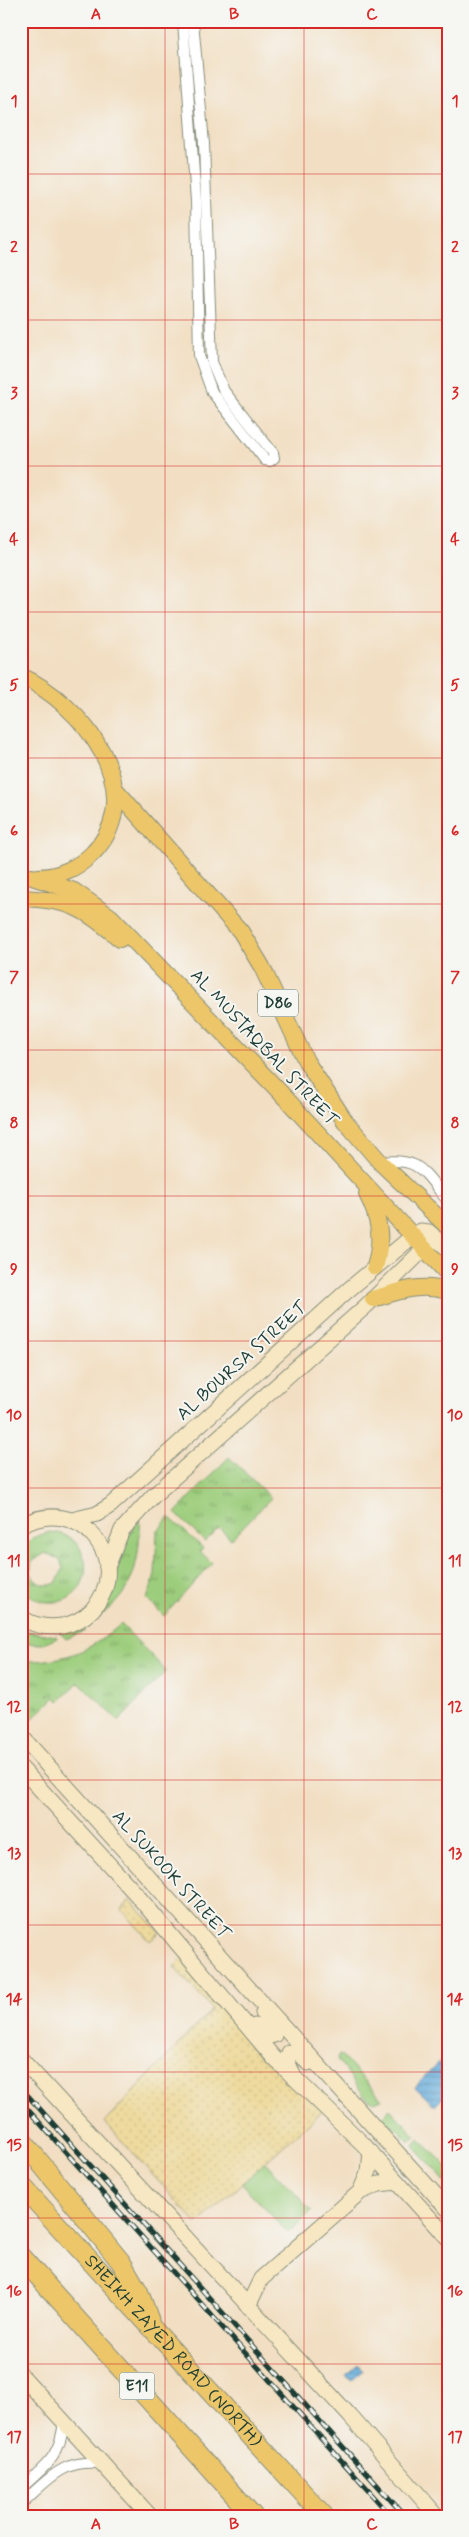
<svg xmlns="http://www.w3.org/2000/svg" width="469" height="2537" font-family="Mynerve,sans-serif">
  <defs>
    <pattern id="grass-tufts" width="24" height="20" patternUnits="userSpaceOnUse" patternTransform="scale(1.25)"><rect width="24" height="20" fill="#9ccd7c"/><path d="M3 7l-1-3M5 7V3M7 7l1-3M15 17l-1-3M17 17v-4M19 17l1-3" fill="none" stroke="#7fa866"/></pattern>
    <pattern id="sand-dots" width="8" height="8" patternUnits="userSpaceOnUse" patternTransform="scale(1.25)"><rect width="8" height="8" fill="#eeda9e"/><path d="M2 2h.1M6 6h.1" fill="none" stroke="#ccbc89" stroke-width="1.8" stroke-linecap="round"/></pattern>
    <pattern id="water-rules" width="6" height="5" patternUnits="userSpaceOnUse" patternTransform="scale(1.25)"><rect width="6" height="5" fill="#64aada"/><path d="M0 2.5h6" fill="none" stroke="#528cb2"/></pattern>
  </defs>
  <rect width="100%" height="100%" fill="#f6f6f2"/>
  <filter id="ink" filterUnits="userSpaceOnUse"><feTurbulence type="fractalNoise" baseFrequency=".02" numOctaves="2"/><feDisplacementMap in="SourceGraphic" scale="10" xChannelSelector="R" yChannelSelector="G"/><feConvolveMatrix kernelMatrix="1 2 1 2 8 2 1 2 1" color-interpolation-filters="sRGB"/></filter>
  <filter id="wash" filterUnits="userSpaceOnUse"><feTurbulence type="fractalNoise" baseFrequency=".0096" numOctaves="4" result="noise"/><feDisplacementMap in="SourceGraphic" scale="20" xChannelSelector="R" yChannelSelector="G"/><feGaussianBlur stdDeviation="1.12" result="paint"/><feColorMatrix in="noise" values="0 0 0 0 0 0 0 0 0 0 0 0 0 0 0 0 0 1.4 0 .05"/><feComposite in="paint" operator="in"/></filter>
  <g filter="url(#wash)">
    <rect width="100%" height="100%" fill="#f2dfc3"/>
    <!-- grass -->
    <g fill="url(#grass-tufts)" stroke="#5e8558" fill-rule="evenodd">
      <polygon points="229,1457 271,1498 231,1539 219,1528 205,1542 175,1513"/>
      <polygon points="169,1517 203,1548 200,1551 212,1563 164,1616 147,1599 155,1575 157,1532"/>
      <path d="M140 1520C141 1527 139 1536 139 1543 136 1580 123 1603 90 1622 124 1593 111 1551 140 1520Z"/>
      <path d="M49 1532C101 1534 95 1607 47 1602 36 1601 27 1595 21 1586V1549L32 1538ZM45 1553 60 1559 63 1569 56 1583C41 1590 27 1578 32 1562Z"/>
      <path d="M121 1624 166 1671 119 1721 79 1682 59 1701 55 1697 30 1721 21 1713V1661C64 1662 89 1652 121 1624Z"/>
      <polygon points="21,1630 56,1636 57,1638 43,1644 21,1643"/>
      <polygon points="63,1630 85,1631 66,1639 60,1633"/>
    </g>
    <!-- sand -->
    <g fill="url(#sand-dots)" stroke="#868c69">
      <polygon points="130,1900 160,1932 150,1941 122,1910"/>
      <polygon points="183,1958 242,2030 248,2044 255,2052 323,2110 197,2224 105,2122 212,2009 174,1967"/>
    </g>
    <!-- garden -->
    <g fill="#9ccd7c" stroke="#5e8558">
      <polygon points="339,2055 342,2056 382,2099 374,2102 367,2099 337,2059"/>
      <polygon points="390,2109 416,2136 409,2142 392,2125 389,2127 381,2118"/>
      <polygon points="419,2139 448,2167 448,2182 444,2182 438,2172 413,2146"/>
      <polygon points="265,2162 312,2211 288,2233 242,2184"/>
    </g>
    <!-- water -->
    <g fill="url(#water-rules)" stroke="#427487">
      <polygon points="448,2053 448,2093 435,2106 415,2087"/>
      <polygon points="358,2364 363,2371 351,2381 346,2375"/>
    </g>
  </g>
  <g filter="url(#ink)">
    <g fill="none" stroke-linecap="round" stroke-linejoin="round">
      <defs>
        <g id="street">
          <polyline points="183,21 196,201 199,356 212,392 265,460 270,461 274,458 273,453 224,391 212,362 204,144 193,21"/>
          <path d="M380 1162C421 1157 423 1172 448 1201"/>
          <path d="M21 2488C47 2465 61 2456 64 2420"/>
          <path d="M21 2504C47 2481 64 2457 102 2464"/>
        </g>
        <g id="secondary">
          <polyline points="72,1520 97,1514 111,1505 347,1291 414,1235 421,1231 429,1232 448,1249"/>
          <path d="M21 1526C78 1492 136 1561 92 1610 84 1618 73 1624 62 1626 48 1628 33 1626 21 1617"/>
          <polyline points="107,1567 122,1530 153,1496 367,1305 433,1240"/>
          <polyline points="21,1736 448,2209"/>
          <polyline points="21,1768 136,1894 274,2058 364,2145 448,2238"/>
          <polyline points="255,2026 266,2037 274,2035 274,2030 263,2013"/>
          <polyline points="21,2059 350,2416 437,2516"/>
          <polyline points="293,2075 287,2060 289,2053 299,2052 308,2063"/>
          <polyline points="360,2192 369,2171 371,2152"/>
          <polyline points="248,2306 261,2279 360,2192 379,2184 397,2182"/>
          <polyline points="21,2375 150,2516"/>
        </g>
        <g id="primary">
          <path d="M21 676C81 703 152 791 93 853 79 867 59 877 38 877"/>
          <polyline points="115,789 241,932 262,967 306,1061 345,1121 380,1162 448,1227"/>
          <polyline points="32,877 74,891 111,917 278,1090 448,1274"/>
          <path d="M21 898C70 900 83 907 120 939"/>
          <path d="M367 1194C380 1219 383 1240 375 1267"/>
          <path d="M373 1299C399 1291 420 1283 448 1291"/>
        </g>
        <g id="highway">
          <polyline points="21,2139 121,2262 139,2293 149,2320"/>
          <path id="s1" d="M21 2185 324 2516"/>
          <polyline points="21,2257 253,2516"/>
        </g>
      </defs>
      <!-- street casing -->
      <use href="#street" stroke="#888e7c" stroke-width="12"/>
      <!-- secondary casing -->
      <use href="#secondary" stroke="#888e7c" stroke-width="17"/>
      <!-- primary casing -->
      <use href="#primary" stroke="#888e7c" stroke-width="18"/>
      <!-- highway casing -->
      <use href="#highway" stroke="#888e7c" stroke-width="21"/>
      <!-- street -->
      <use href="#street" stroke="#fff" stroke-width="10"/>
      <!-- secondary -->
      <use href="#secondary" stroke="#f7e8c3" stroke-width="15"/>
      <!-- primary -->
      <use href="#primary" stroke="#ecc669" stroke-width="16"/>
      <!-- highway -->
      <use href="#highway" stroke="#ecc669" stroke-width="19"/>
      <defs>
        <g id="rail">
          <polyline points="21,2088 405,2516"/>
          <polyline points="21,2102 391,2516"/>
        </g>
      </defs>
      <!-- rail casing -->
      <use href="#rail" stroke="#1f3d34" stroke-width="5"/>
      <!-- rail -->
      <use href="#rail" stroke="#f6f6f2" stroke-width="3" stroke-dasharray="9" stroke-linecap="butt"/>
    </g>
  </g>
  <!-- grid -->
  <path fill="none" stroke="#d62828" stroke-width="1" stroke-opacity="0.55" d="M165 21V2516M304 21V2516M21 174H448M21 320H448M21 466H448M21 612H448M21 758H448M21 904H448M21 1050H448M21 1196H448M21 1341H448M21 1488H448M21 1634H448M21 1780H448M21 1925H448M21 2072H448M21 2218H448M21 2364H448"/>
  <g text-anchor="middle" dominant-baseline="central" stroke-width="4" stroke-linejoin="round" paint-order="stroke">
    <!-- shield labels -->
    <g fill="#f6f6f2" stroke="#60746d" stroke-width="1">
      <rect x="258" y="989.5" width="40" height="27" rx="4"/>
      <rect x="119.5" y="2372.5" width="35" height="27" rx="4"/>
    </g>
    <g font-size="16" font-weight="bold" fill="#1f3d34">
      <text x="278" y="1003">D86</text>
      <text x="137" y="2386">E11</text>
    </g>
    <!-- street labels -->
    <g font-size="18" fill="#1f3d34" stroke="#f6f6f2">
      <text transform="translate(264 1048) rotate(47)">AL MUSTAQBAL STREET</text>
      <text transform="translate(242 1361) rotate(-42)">AL BOURSA STREET</text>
      <text transform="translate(171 1875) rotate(48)">AL SUKOOK STREET</text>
      <text stroke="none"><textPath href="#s1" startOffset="225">SHEIKH ZAYED ROAD (NORTH)</textPath></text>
    </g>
  </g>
  <!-- margin -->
  <rect width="469" height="2537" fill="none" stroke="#f6f6f2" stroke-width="55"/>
  <rect x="28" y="28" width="414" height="2482" fill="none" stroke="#d62828" stroke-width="2"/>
  <g font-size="16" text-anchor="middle" font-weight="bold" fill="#d62828">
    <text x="96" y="19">A</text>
    <text x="234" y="19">B</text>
    <text x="372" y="19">C</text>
    <text x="14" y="106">1</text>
    <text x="455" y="106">1</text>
    <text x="14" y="252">2</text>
    <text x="455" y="252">2</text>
    <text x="14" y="398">3</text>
    <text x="455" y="398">3</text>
    <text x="14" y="544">4</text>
    <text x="455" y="544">4</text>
    <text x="14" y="690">5</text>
    <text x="455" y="690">5</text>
    <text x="14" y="836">6</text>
    <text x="455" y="836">6</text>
    <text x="14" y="982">7</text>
    <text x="455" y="982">7</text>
    <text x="14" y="1128">8</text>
    <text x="455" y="1128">8</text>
    <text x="14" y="1274">9</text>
    <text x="455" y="1274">9</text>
    <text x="14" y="1420">10</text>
    <text x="455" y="1420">10</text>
    <text x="14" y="1566">11</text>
    <text x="455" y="1566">11</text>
    <text x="14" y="1712">12</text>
    <text x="455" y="1712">12</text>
    <text x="14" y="1858">13</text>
    <text x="455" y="1858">13</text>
    <text x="14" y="2004">14</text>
    <text x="455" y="2004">14</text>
    <text x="14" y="2150">15</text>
    <text x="455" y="2150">15</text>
    <text x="14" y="2296">16</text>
    <text x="455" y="2296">16</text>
    <text x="14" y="2442">17</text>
    <text x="455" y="2442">17</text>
    <text x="96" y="2529">A</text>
    <text x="234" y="2529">B</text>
    <text x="372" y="2529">C</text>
  </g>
</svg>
